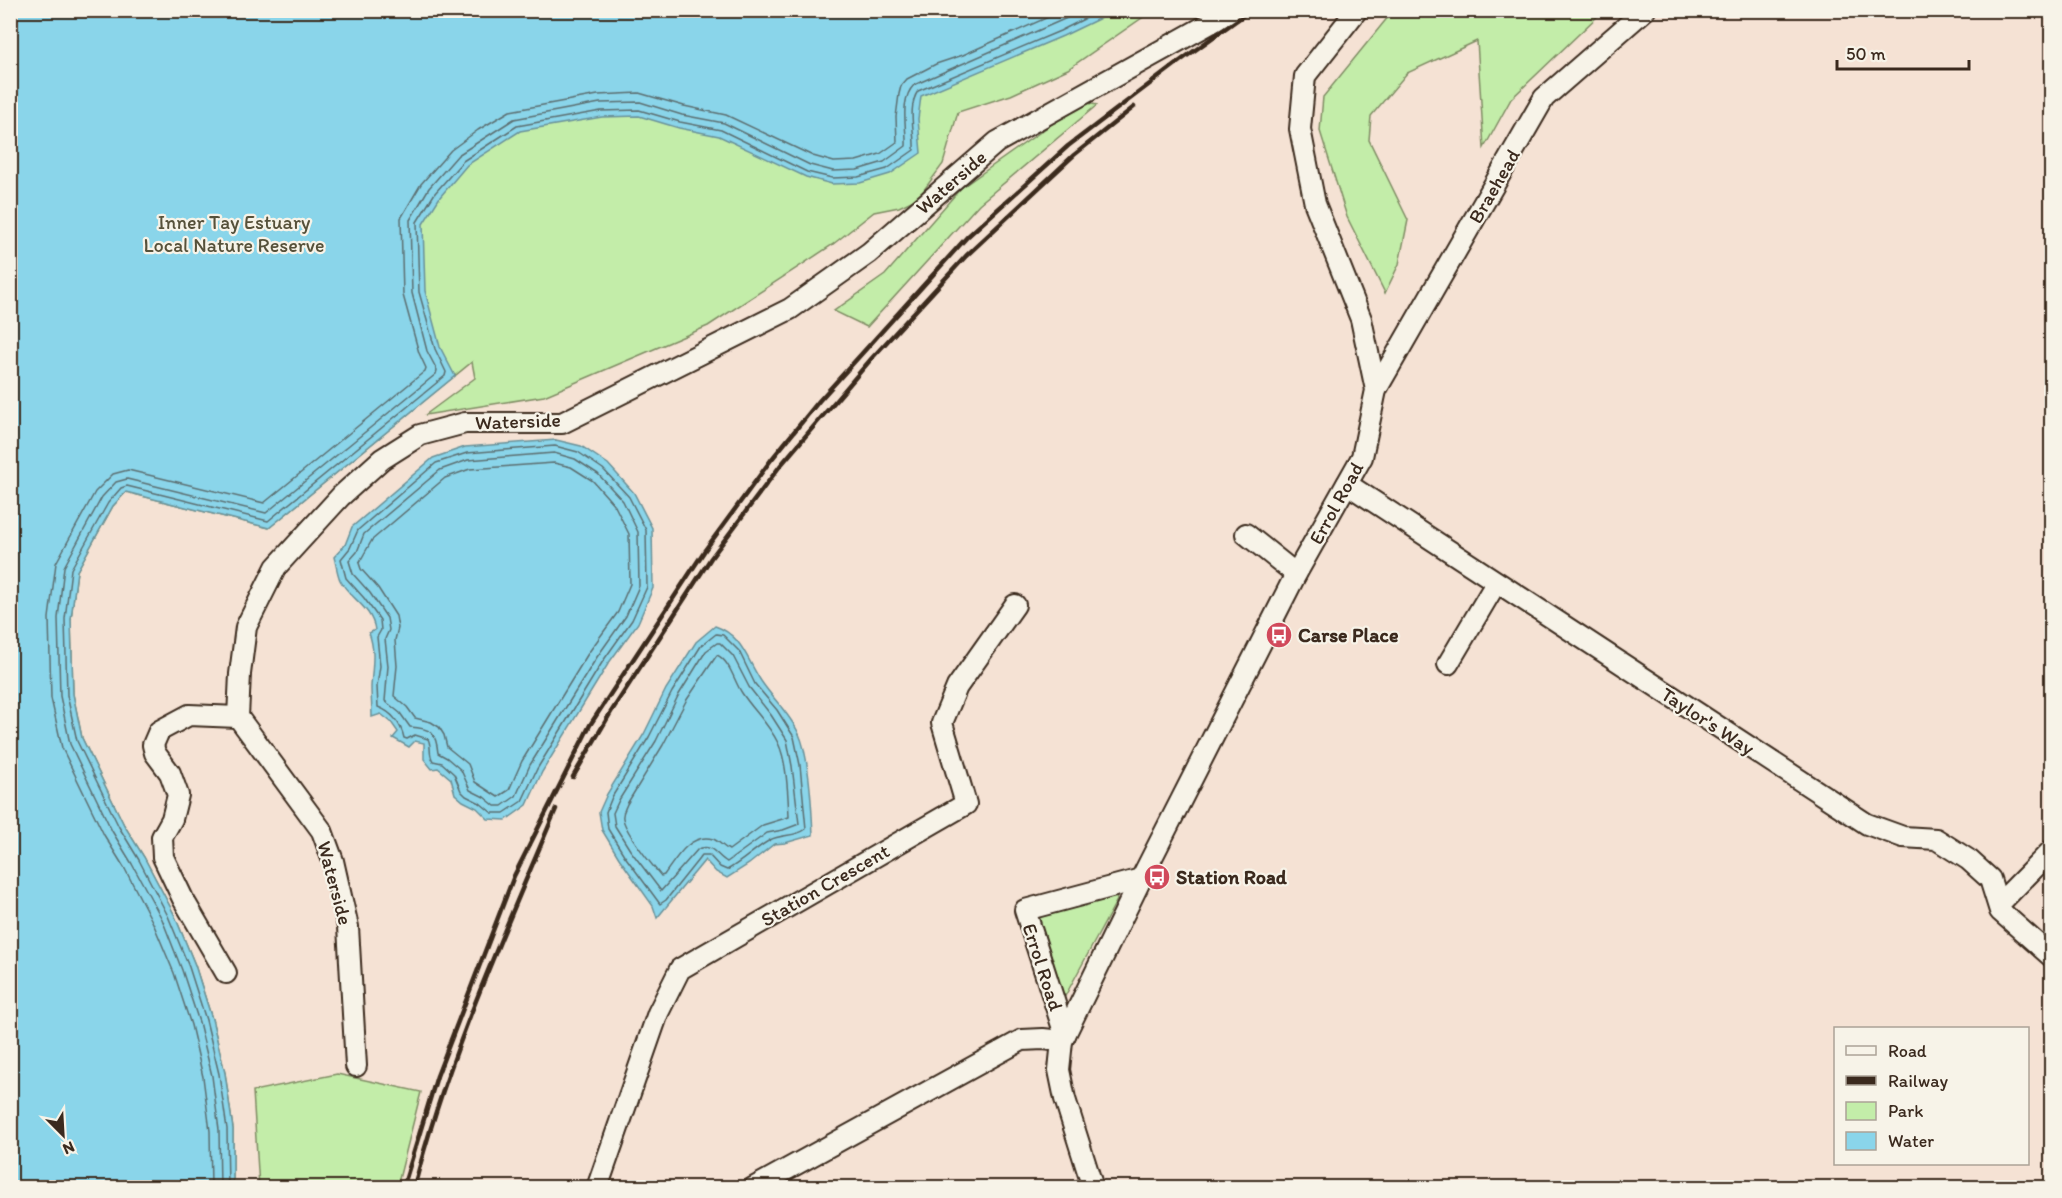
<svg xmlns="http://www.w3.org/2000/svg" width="2062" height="1198" font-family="Itim,sans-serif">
  <rect width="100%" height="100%" fill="#f5e2d4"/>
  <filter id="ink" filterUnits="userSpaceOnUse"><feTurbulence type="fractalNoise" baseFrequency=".0167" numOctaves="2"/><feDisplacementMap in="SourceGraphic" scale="12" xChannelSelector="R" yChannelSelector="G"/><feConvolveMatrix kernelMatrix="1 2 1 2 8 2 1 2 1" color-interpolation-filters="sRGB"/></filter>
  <g filter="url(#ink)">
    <!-- green -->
    <g fill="#c3eda9" stroke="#7f8c64" stroke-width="1.5">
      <polygon points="10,11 1152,11 1068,69 1011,95 958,112 943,164 918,198 899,207 874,212 832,245 708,326 544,396 425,415 475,378 472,362 269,528 126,492 113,506 77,571 71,619 73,694 82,738 124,825 144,857 174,914 195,965 212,1019 225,1073 233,1129 233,1187 11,1187"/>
      <polygon points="1393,11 1603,11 1511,99 1484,148 1477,41 1407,73 1371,116 1369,140 1408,220 1399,264 1385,293 1347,217 1320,131 1323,97"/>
      <polygon points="1083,102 1097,105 979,204 867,327 834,311 885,275 961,188"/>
      <polygon points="1116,895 1117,900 1063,1000 1037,923 1038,916"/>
      <polygon points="337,1074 421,1092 397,1187 259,1187 253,1091"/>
    </g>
    <!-- water -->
    <g fill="#8ad5ea" stroke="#6a9198" stroke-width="1.5">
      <polygon points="10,11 1115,11 1063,36 921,96 918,119 921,153 890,174 860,183 832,184 806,177 719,136 679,128 639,116 602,117 520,131 467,165 440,197 423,224 425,291 440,347 455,376 269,528 126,492 113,506 77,571 71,619 73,694 82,738 124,825 144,857 174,914 195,965 212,1019 225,1073 233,1129 233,1187 11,1187"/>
      <path d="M556 440 581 446 608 464 634 493 652 528 653 588 638 623 608 664 542 772 527 805 506 820 488 819 477 808 463 801 455 794 451 779 438 768 432 769 424 759V743L415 741 409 747 393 738 398 732 391 722 381 714 372 717C372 707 371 697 371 687 372 668 376 652 369 633L375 630C372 607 349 598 340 580 337 573 336 564 334 557L345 545 352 527 433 458 465 447Z"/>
      <path d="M715 626C742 635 747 660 761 681 773 699 790 714 799 734 809 755 812 811 813 835L785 843 774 844 749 864 727 878 716 872 705 860 657 918 653 906 619 858 602 830 599 812 607 794 644 734 666 689 696 642Z"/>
    </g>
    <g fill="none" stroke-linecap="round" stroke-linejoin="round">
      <!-- shore -->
      <g stroke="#5b6e70" stroke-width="1.5">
        <path d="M555 446 578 452 603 469 629 497 646 530 647 587 632 620 603 661 537 769 522 801 504 813H492L480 803 466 796 461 791 454 774 442 763 433 761C428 754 432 746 428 739L415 735 407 739 404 738C401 724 392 712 378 707L377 686 380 666 377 637 381 630 380 620 364 598 346 578 341 559 350 548 358 530 436 463 467 453Z"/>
        <path d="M554 453 575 459 598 474 623 501 638 532 639 586 626 616 597 657 530 765 516 796 502 806H495L484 797 470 790 461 770 447 758 438 753C436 733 432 728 410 727L400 713 385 701 388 666 385 639 389 630 387 618 370 593 353 574 349 561 357 552 364 534 440 470 468 460Z"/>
        <polygon points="554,463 571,467 593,481 615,506 629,534 630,584 618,612 589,652 522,761 509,790 498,797 475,782 468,764 447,747 444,735 439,727 431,722 415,718 407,707 394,696 397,666 395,640 398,628 396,616 378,588 361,569 359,563 372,540 445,478 470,469"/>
        <path d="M716 634 723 635 739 651 755 684 777 710 794 737 800 765 806 829C796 837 781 834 770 840 757 847 742 862 727 870L720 867 709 855H702L666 900 660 904 624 855 608 829 606 812 612 797 649 737 672 692 701 646Z"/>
        <path d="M717 643H720L733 656 749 687 771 715 787 740 792 766 799 824 783 830 767 833 727 862C716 856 713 843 698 849L661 891 630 850 615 826 613 813 619 800 656 741 678 696 706 651Z"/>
        <path d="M717 655C730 661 734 681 742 693 753 710 769 724 778 743 787 761 788 796 789 817L763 825 729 850C723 847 719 841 713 839 690 832 675 860 664 875L661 876C652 865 624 831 623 818 622 813 625 809 627 804L663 745 686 701Z"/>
        <polyline points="211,1188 210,1131 203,1077 191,1025 174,973 153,923 125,869 104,835 62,748 51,698 49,618 56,563 95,492 113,474 128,470 264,503 425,371 426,368 419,353 403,295 401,218 421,184 451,150 478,130 510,111 598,95 639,93 684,106 726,115 813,156 834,162 856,161 880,154 897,142 896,117 899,94 901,86 907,79 936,64 963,55 1064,10"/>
        <path d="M220 1188 219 1130 212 1076 199 1022 182 970 162 919 132 864 112 831 70 744 60 696 58 618 64 567 102 497 116 482 127 479 266 513 436 374 437 370 427 351 412 293 410 220 429 188 458 155 514 119 600 103 640 102 682 115 724 123 810 165 833 171 857 170 884 162 906 146C907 128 899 100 914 85L1085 10"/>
        <path d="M228 1188 227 1129 219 1074 206 1020 189 967 168 916 139 860 119 827 77 741 67 695 65 619 71 569 108 503 121 488 127 486 268 521 445 376 446 372 435 349 419 292 417 222 435 193 463 161 517 126 601 111 639 110 680 122 721 130 807 172 832 178 858 177 887 169 914 150C915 132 907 107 918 91L1060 31 1102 10"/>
      </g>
      <defs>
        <g id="minor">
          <polyline points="1376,390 1544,98 1645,10"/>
          <polyline points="1347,484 1867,824 1903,837 1936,839 1969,860 1990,879 2000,911 2052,957"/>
          <polyline points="1246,534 1296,574"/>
          <polyline points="1448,664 1496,583"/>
          <polyline points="1999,904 2052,850"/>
          <polyline points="226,973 183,899 163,857 162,837 172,819 178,795 170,773 155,753 153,745 159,731 189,715 238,717"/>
          <polyline points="1065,1035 1025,910 1141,879"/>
          <polyline points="356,1066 348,927 333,861 322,831 238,717 240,674 246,627 276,567 341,496 382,459 420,435 465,423 562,423 790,309 869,253 997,142 1234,10"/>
          <polyline points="597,1188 658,1013 680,969 966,804 942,723 957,687 1015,605"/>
          <polyline points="753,1188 1022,1040 1043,1039 1062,1041"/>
          <polyline points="1093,1188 1065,1099 1059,1070 1062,1041 1141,879 1296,574 1362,457 1376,390 1361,319 1315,204 1300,129 1305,76 1357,10"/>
        </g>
      </defs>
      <!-- minor casing -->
      <use href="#minor" stroke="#3b2a1e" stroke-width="24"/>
      <!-- minor -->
      <use href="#minor" stroke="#f7f3e8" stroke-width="20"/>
      <!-- rail -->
      <g stroke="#3b2a1e" stroke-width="4.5">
        <polyline points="573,777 611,712 711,558 780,466 872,358 966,256 1074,155 1134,107"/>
        <polyline points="403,1188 437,1076 514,876 590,725 705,550 771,460 819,401 967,237 1068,146 1180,61 1251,10"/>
        <path d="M414 1188C447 1057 504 933 556 809"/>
      </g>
    </g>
  </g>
  <!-- icons -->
  <defs>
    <symbol id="bus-disc" viewBox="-11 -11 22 22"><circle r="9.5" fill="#d1495b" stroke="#f7f3e8"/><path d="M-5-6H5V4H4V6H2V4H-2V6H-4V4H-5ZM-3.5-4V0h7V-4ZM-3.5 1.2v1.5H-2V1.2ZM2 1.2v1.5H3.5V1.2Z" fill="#fff"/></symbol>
  </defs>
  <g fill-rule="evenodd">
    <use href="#bus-disc" x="1264" y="620" width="30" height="30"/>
    <use href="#bus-disc" x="1142" y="862" width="30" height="30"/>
  </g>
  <g text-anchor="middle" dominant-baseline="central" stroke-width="4.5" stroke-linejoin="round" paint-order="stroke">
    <!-- street labels -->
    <g font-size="20" fill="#3b2a1e" stroke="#f7f3e8">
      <text transform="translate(951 182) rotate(-41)">Waterside</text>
      <text transform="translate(1494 186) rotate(-60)">Braehead</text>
      <text transform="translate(518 421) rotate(-2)">Waterside</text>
      <text transform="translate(1336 503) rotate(-61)">Errol Road</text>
      <text transform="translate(1708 721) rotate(33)">Taylor's Way</text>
      <text transform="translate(335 883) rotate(75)">Waterside</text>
      <text transform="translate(825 885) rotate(-30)">Station Crescent</text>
      <text transform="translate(1043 967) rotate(72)">Errol Road</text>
    </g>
    <!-- park labels -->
    <g font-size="20" fill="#56513a" stroke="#f7f3e8">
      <text x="234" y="222">Inner Tay Estuary<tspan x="234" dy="23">Local Nature Reserve</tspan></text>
    </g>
    <!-- poi labels -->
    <g font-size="20" font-weight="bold" fill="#3b2a1e" stroke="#f7f3e8" text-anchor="start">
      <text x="1298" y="635">Carse Place</text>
      <text x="1176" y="877">Station Road</text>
    </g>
  </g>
  <!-- margin -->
  <rect width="2062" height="1198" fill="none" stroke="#f7f3e8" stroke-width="36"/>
  <rect x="18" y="18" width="2026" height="1162" fill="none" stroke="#3b2a1e" stroke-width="2" filter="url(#ink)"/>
  <!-- legend -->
  <rect x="1834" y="1027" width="195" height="138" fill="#f7f3e8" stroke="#aca397" stroke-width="1.5"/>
  <rect x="1846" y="1046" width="30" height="9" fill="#f7f3e8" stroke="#aca397" stroke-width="1.5"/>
  <text x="1888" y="1057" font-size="18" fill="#3b2a1e">Road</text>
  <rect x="1846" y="1076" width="30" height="9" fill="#3b2a1e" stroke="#aca397" stroke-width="1.5"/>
  <text x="1888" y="1087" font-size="18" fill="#3b2a1e">Railway</text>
  <rect x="1846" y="1102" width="30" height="18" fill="#c3eda9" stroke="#aca397" stroke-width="1.5"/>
  <text x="1888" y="1117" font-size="18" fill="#3b2a1e">Park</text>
  <rect x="1846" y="1132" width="30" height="18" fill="#8ad5ea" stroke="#aca397" stroke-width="1.5"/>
  <text x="1888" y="1147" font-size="18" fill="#3b2a1e">Water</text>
  <!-- north arrow -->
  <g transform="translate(63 1135) rotate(156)" stroke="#f7f3e8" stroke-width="4.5" paint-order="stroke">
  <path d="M0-4.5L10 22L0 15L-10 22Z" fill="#3b2a1e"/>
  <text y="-9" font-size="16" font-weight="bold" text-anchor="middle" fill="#3b2a1e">N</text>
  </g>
  <!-- scale -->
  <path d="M1837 60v9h132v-9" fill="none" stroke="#3b2a1e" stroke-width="3"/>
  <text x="1846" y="60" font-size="18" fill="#3b2a1e" stroke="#f7f3e8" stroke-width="4.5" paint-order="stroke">50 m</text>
</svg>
